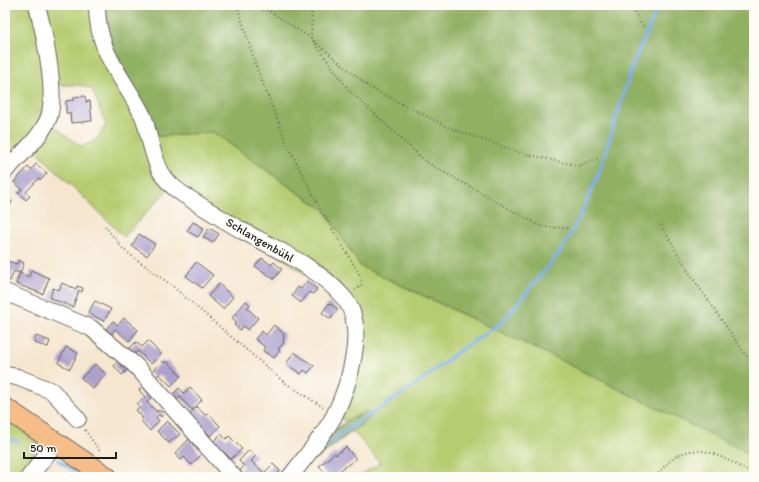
<svg xmlns="http://www.w3.org/2000/svg" width="759" height="482" font-family="Itim,sans-serif">
  <rect width="100%" height="100%" fill="#fdfcf7"/>
  <filter id="ink" filterUnits="userSpaceOnUse"><feTurbulence type="fractalNoise" baseFrequency=".025" numOctaves="2"/><feDisplacementMap in="SourceGraphic" scale="8" xChannelSelector="R" yChannelSelector="G"/><feConvolveMatrix kernelMatrix="1 2 1 2 8 2 1 2 1" color-interpolation-filters="sRGB"/></filter>
  <filter id="wash" filterUnits="userSpaceOnUse"><feTurbulence type="fractalNoise" baseFrequency=".012" numOctaves="4" result="noise"/><feDisplacementMap in="SourceGraphic" scale="16" xChannelSelector="R" yChannelSelector="G"/><feGaussianBlur stdDeviation="0.9" result="paint"/><feColorMatrix in="noise" values="0 0 0 0 0 0 0 0 0 0 0 0 0 0 0 0 0 1.4 0 .05"/><feComposite in="paint" operator="in"/></filter>
  <g filter="url(#wash)">
    <rect width="100%" height="100%" fill="#f6e6cf"/>
    <!-- green -->
    <g fill="#b5cc70" stroke="#687446">
      <polygon points="5,5 33,5 47,85 41,125 5,167"/>
      <polygon points="39,5 94,5 126,93 169,188 124,237 33,148 51,124 82,147 96,140 106,125 92,89 80,85 54,85"/>
      <polygon points="213,132 300,194 324,209 360,266 558,359 754,456 754,477 358,477 380,463 353,431 371,417 366,412 344,421 338,413 358,310 173,184 153,137"/>
      <path d="M5 417 35 440C37 455 28 465 19 477H5Z"/>
    </g>
    <!-- forest -->
    <g fill="#90b062" stroke="#56663f">
      <polygon points="100,5 754,5 754,456 558,359 360,266 324,209 300,194 213,132 153,137 107,49"/>
      <path d="M366 412H370L371 417 316 459 315 452C330 431 342 422 366 412Z"/>
    </g>
    <g fill="none" stroke-linecap="round" stroke-linejoin="round">
      <!-- stream -->
      <g stroke="#7aafe8" stroke-width="3.5">
        <polyline points="5,439 18,441"/>
        <polyline points="327,445 345,431 410,389 462,349 501,323 561,251 580,217 599,173 633,64 659,5"/>
        <polyline points="58,460 83,477"/>
      </g>
    </g>
    <g id="blocks">
      <!-- building -->
      <g fill="#aca1cd">
        <polygon points="85,96 86,102 90,101 92,121 71,123 70,113 66,113 66,101 74,100 74,97"/>
        <polygon points="36,164 47,173 41,180 39,178 26,192 30,196 26,200 18,193 22,189 14,182 28,167 31,170"/>
        <polygon points="5,194 12,202 5,212"/>
        <polygon points="193,222 204,228 198,237 187,231"/>
        <polygon points="209,228 219,234 213,243 203,237"/>
        <polygon points="139,234 155,244 147,256 132,246"/>
        <polygon points="262,258 271,265 274,262 282,269 274,279 255,266"/>
        <polygon points="5,260 17,264 18,260 24,263 20,273 14,271 10,281 5,279"/>
        <polygon points="196,262 213,275 202,288 186,276"/>
        <polygon points="31,270 49,278 43,294 16,284 20,273 29,277"/>
        <polygon points="307,281 317,289 313,294 309,292 301,303 292,296 298,287 301,289"/>
        <polygon points="62,283 76,289 77,286 83,288 82,292 79,290 73,307 50,298 53,288 59,290"/>
        <polygon points="219,284 233,297 223,309 208,296"/>
        <polygon points="95,301 111,309 104,321 88,313"/>
        <polygon points="246,301 250,305 247,308 258,318 248,330 243,326 240,330 234,325 237,322 232,318"/>
        <polygon points="329,303 338,309 331,319 322,313"/>
        <polygon points="124,318 138,330 129,341 115,329 112,334 106,329 113,321 118,325"/>
        <polygon points="274,325 284,334 283,344 278,349 280,350 274,358 263,351 265,347 255,339 262,331 266,335"/>
        <polygon points="36,336 50,341 48,347 34,343"/>
        <polygon points="148,341 161,354 151,364 138,351 133,355 128,350 136,342 142,347"/>
        <polygon points="66,347 78,353 70,369 58,363"/>
        <polygon points="294,352 314,366 308,373 304,370 301,374 286,364"/>
        <polygon points="118,361 127,370 122,375 114,366"/>
        <polygon points="162,361 165,363 167,361 181,376 171,386 159,374 155,378 150,373"/>
        <polygon points="95,364 106,374 93,389 81,378"/>
        <polygon points="143,386 153,396 147,402 156,411 161,411 164,414 161,417 159,414 156,417 159,421 150,431 140,420 143,418 136,410 140,407 137,404 145,397 139,390"/>
        <polygon points="190,387 202,400 192,410 180,397 176,401 171,396 179,388 184,393"/>
        <polygon points="197,407 205,415 208,413 220,426 210,436 188,415"/>
        <polygon points="167,421 180,434 169,443 157,431"/>
        <polygon points="221,434 226,439 229,436 242,449 231,459 213,442"/>
        <polygon points="189,439 201,455 191,465 184,457 181,460 175,454"/>
        <polygon points="346,447 356,459 336,473 340,477 329,477 319,466 335,453 336,455"/>
        <polygon points="249,450 256,456 251,461 264,473 273,464 280,471 275,477 246,477 240,471 244,466 239,461"/>
      </g>
    </g>
  </g>
  <g filter="url(#ink)">
    <use href="#blocks" fill-opacity="0" stroke="#68635b" stroke-width="1"/>
    <g fill="none" stroke-linecap="round" stroke-linejoin="round">
      <defs>
        <g id="minor">
          <path d="M97 5C97 54 123 76 143 116 146 123 147 130 149 137 156 164 159 179 184 195 203 207 222 219 241 230 276 249 318 267 344 298 368 326 349 386 334 416 322 438 305 457 290 477"/>
          <path d="M5 171C20 155 41 138 49 117 57 91 44 31 37 5"/>
          <polyline points="5,292 91,328 136,366 234,477"/>
          <polyline points="5,375 17,377 52,391 78,419"/>
          <polyline points="29,477 56,443"/>
        </g>
        <polyline id="major" points="5,408 107,477"/>
      </defs>
      <!-- minor casing -->
      <use href="#minor" stroke="#68635b" stroke-width="18"/>
      <!-- major casing -->
      <use href="#major" stroke="#68635b" stroke-width="22"/>
      <!-- path -->
      <g stroke="#68635b" stroke-width="2" stroke-dasharray="1 3" stroke-linecap="butt">
        <polyline points="237,5 256,66 287,144 322,212 362,278 361,286 355,290"/>
        <polyline points="247,5 269,11 311,38 349,90 426,162 542,227 570,228"/>
        <polyline points="630,5 644,28"/>
        <polyline points="311,38 312,5"/>
        <polyline points="314,41 369,87 450,128 521,153 579,166 600,157"/>
        <polyline points="661,225 688,271 754,367"/>
        <polyline points="105,226 124,250 171,285 284,382 323,407"/>
        <polyline points="85,430 101,453"/>
        <path d="M656 477C688 432 715 454 754 474"/>
      </g>
      <!-- minor -->
      <use href="#minor" stroke="#fff" stroke-width="16"/>
      <!-- major -->
      <use href="#major" stroke="#f7bd88" stroke-width="20"/>
    </g>
  </g>
  <g text-anchor="middle" dominant-baseline="central" stroke-width="3" stroke-linejoin="round" paint-order="stroke">
    <!-- street labels -->
    <g font-size="12" fill="#1c1c1c" stroke="#fdfcf7">
      <text transform="translate(260 240) rotate(30)">Schlangenbühl</text>
    </g>
  </g>
  <!-- margin -->
  <rect width="759" height="482" fill="none" stroke="#fdfcf7" stroke-width="20"/>
  <!-- scale -->
  <path d="M24 452v6h92v-6" fill="none" stroke="#1c1c1c" stroke-width="2"/>
  <text x="30" y="452" font-size="12" fill="#1c1c1c" stroke="#fdfcf7" stroke-width="3" paint-order="stroke">50 m</text>
</svg>
